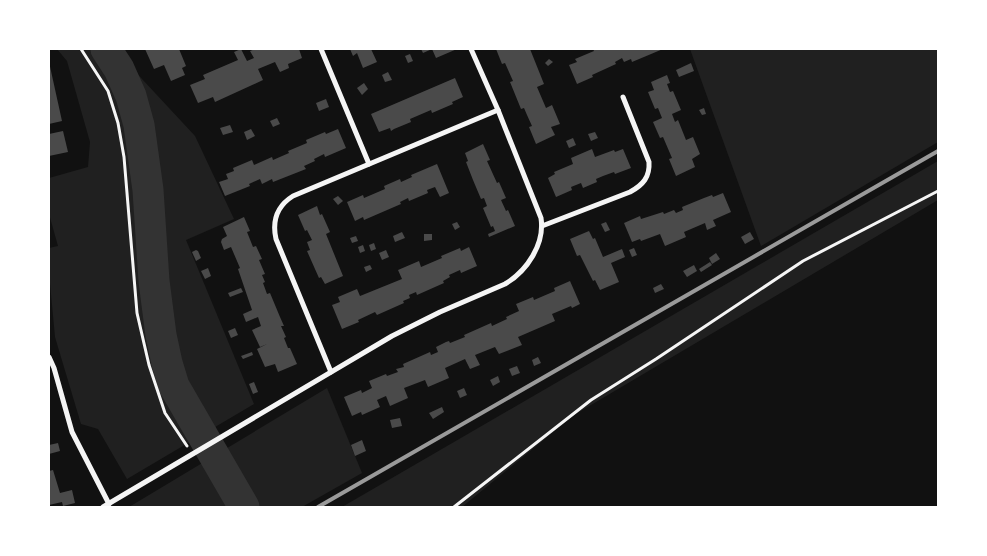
<svg xmlns="http://www.w3.org/2000/svg" width="987" height="556" font-family="'Source Sans 3',sans-serif">
  <rect width="100%" height="100%" fill="#111"/>
  <!-- green -->
  <g fill="#202020">
    <polygon points="57,49 116,49 129,65 195,136 234,219 186,240 254,404 127,479 98,429 81,424 55,337 49,273 49,248 58,246 49,214 49,178 88,167 90,142 67,61"/>
    <polygon points="690,49 938,49 938,142 761,246"/>
    <polygon points="938,161 938,200 574,415 462,507 342,507"/>
    <polygon points="327,388 362,473 302,507 129,507"/>
  </g>
  <g fill="none" stroke-linecap="round" stroke-linejoin="round">
    <!-- river -->
    <polyline stroke="#333" stroke-width="31" points="106,49 119,69 131,96 139,125 148,190 154,281 161,335 167,363 174,386 244,507"/>
  </g>
  <!-- building -->
  <g fill="#4a4a4a">
    <polygon points="145,49 179,49 186,66 182,68 185,75 171,81 164,65 154,69"/>
    <polygon points="241,49 247,61 254,58 250,51 255,49 299,49 302,58 288,64 289,68 280,72 275,62 258,69 263,80 215,102 213,97 198,103 190,85 205,79 203,75 238,60 234,52"/>
    <polygon points="350,49 371,49 377,62 363,68 357,53 353,56"/>
    <polygon points="421,49 457,49 436,58 432,49 423,53"/>
    <polygon points="496,49 530,49 544,84 537,87 546,108 552,105 560,124 551,127 555,135 536,144 529,127 532,126 527,115 524,108 521,109 510,82 513,81 505,63 502,64"/>
    <polygon points="593,49 663,49 632,62 631,59 624,62 622,58 615,62 616,64 592,75 593,77 577,84 569,65 577,62 575,59 594,51"/>
    <polygon points="410,54 413,61 408,63 405,56"/>
    <polygon points="549,59 553,62 548,66 545,63"/>
    <polygon points="49,62 62,121 49,124"/>
    <polygon points="691,63 694,71 679,77 676,70"/>
    <polygon points="388,72 392,80 385,82 382,75"/>
    <polygon points="667,75 670,83 667,84 670,92 673,91 681,110 672,114 675,122 678,120 686,140 693,137 700,154 692,159 695,167 676,176 669,159 672,158 663,137 660,138 653,122 662,118 658,108 655,109 648,92 654,90 651,82"/>
    <polygon points="455,78 463,97 452,102 453,104 432,113 431,110 410,119 411,122 394,129 391,131 390,128 379,132 371,114"/>
    <polygon points="364,83 368,89 362,95 357,88"/>
    <polygon points="326,99 329,107 319,111 316,103"/>
    <polygon points="704,108 706,114 702,115 699,110"/>
    <polygon points="277,118 280,124 273,127 270,121"/>
    <polygon points="230,125 233,132 223,135 220,128"/>
    <polygon points="251,129 255,136 247,140 244,132"/>
    <polygon points="338,129 346,148 325,157 324,154 314,159 315,161 304,166 306,169 273,182 272,179 262,184 260,179 249,184 250,186 225,196 219,182 228,179 226,174 234,171 233,168 252,160 254,165 272,157 273,160 289,153 288,151 307,143 306,140 325,132 326,134"/>
    <polygon points="63,131 68,152 49,156 49,134"/>
    <polygon points="595,132 598,138 591,141 588,134"/>
    <polygon points="573,138 576,145 569,148 566,141"/>
    <polygon points="483,144 490,160 487,161 497,183 499,182 506,198 501,200 506,211 508,210 515,226 489,237 488,234 495,231 493,226 491,227 483,208 487,206 484,198 481,199 473,180 466,162 468,161 465,153"/>
    <polygon points="592,149 595,157 614,150 615,152 623,149 631,168 615,174 614,172 603,176 596,179 597,182 583,188 581,183 571,187 572,190 556,197 548,178 555,174 554,172 573,164 571,158"/>
    <polygon points="437,164 449,193 440,197 435,187 427,190 428,193 409,201 408,198 400,202 401,204 364,220 363,217 355,221 347,202 363,195 364,198 385,189 384,186 400,179 401,182 412,177 411,175"/>
    <polygon points="723,193 731,212 713,220 716,226 707,230 705,223 684,232 686,237 665,246 660,234 641,241 640,239 632,242 624,223 640,216 641,219 663,212 664,214 674,210 676,213 683,210 682,207 704,198 712,195 713,197"/>
    <polygon points="338,196 343,201 338,205 333,199"/>
    <polygon points="317,206 320,215 322,214 330,232 326,234 343,276 325,284 321,277 319,278 307,251 310,250 307,242 312,240 307,230 305,231 298,215"/>
    <polygon points="244,217 250,231 247,232 253,247 256,246 262,259 259,260 265,274 262,275 265,282 263,283 267,294 270,293 280,317 284,326 281,326 286,337 284,338 288,348 290,348 297,364 278,372 275,364 265,367 257,349 267,344 260,347 252,330 261,326 258,317 246,322 243,314 252,310 238,269 240,268 231,247 224,250 221,242 222,239 227,236 223,227"/>
    <polygon points="457,222 460,227 455,230 452,224"/>
    <polygon points="606,222 610,230 605,232 601,224"/>
    <polygon points="589,231 593,239 595,238 603,257 622,249 625,257 611,263 619,282 600,290 595,280 593,281 580,255 577,256 570,239"/>
    <polygon points="402,232 405,238 395,242 393,236"/>
    <polygon points="750,232 754,239 745,244 741,237"/>
    <polygon points="424,234 432,234 432,240 424,241"/>
    <polygon points="356,236 358,241 352,243 350,238"/>
    <polygon points="374,243 376,249 371,251 369,245"/>
    <polygon points="363,245 365,251 360,253 358,247"/>
    <polygon points="469,247 477,266 461,273 460,270 449,275 450,277 443,281 444,283 417,295 416,292 409,295 410,298 403,301 404,303 377,315 375,312 358,320 359,322 342,329 332,305 340,302 338,297 357,289 360,296 402,279 398,270 419,261 421,267 442,258 441,256 460,248 461,251"/>
    <polygon points="634,248 637,255 632,257 629,250"/>
    <polygon points="196,250 198,251 201,258 196,261 192,252"/>
    <polygon points="386,250 389,257 382,260 379,253"/>
    <polygon points="716,253 720,259 712,264 709,258"/>
    <polygon points="710,262 712,265 701,272 699,269"/>
    <polygon points="370,265 372,269 366,272 364,267"/>
    <polygon points="694,265 697,271 687,277 683,271"/>
    <polygon points="208,268 211,276 205,279 201,271"/>
    <polygon points="570,281 580,304 572,308 571,306 552,314 555,321 518,337 522,345 499,354 495,347 475,355 480,365 470,369 465,359 445,368 449,378 428,387 425,380 404,388 408,398 390,406 386,396 377,400 380,407 362,415 361,412 352,416 344,397 361,390 362,393 372,388 369,381 386,374 387,376 398,372 396,369 404,367 403,364 430,352 431,355 438,352 436,347 446,342 449,341 450,343 465,337 464,335 491,323 492,326 507,319 506,317 519,311 516,304 533,297 534,300 555,291 554,288"/>
    <polygon points="661,284 664,289 655,293 653,288"/>
    <polygon points="241,288 243,292 230,297 228,293"/>
    <polygon points="235,328 238,335 231,338 228,331"/>
    <polygon points="252,352 253,355 243,359 241,356"/>
    <polygon points="538,357 541,363 534,366 532,360"/>
    <polygon points="517,366 520,373 512,376 509,369"/>
    <polygon points="498,376 500,382 493,386 490,380"/>
    <polygon points="254,382 258,392 253,394 249,384"/>
    <polygon points="464,388 467,395 460,398 457,391"/>
    <polygon points="442,407 444,412 433,419 429,413"/>
    <polygon points="400,418 402,426 392,428 390,420"/>
    <polygon points="362,440 366,451 355,456 351,445"/>
    <polygon points="58,443 60,451 49,454 49,445"/>
    <polygon points="53,470 60,493 72,490 75,503 63,506 62,502 49,505 49,471"/>
  </g>
  <g fill="none" stroke-linecap="round" stroke-linejoin="round">
    <!-- path -->
    <g stroke="#f5f5f5" stroke-width="3">
      <polyline points="81,49 108,91 118,123 124,157 137,313 149,365 165,413 187,446"/>
      <polyline points="454,507 591,400 656,359 803,261 938,191"/>
    </g>
    <!-- minor -->
    <g stroke="#f5f5f5" stroke-width="5">
      <polyline points="321,49 369,164"/>
      <path d="M542 226 630 192C643 185 650 177 649 162L623 97"/>
      <polyline points="49,357 54,368 72,432 109,504"/>
      <path d="M331 372 276 239C272 221 277 206 293 196L498 110"/>
      <path d="M103 507 392 336 440 312 505 284C527 271 545 244 541 218L498 110 471 49"/>
    </g>
    <!-- rail -->
    <polyline stroke="#9a9a9a" stroke-width="4" points="318,507 938,151"/>
  </g>
  <!-- border -->
  <rect width="987" height="556" fill="none" stroke="#ffffff" stroke-width="100"/>
</svg>
